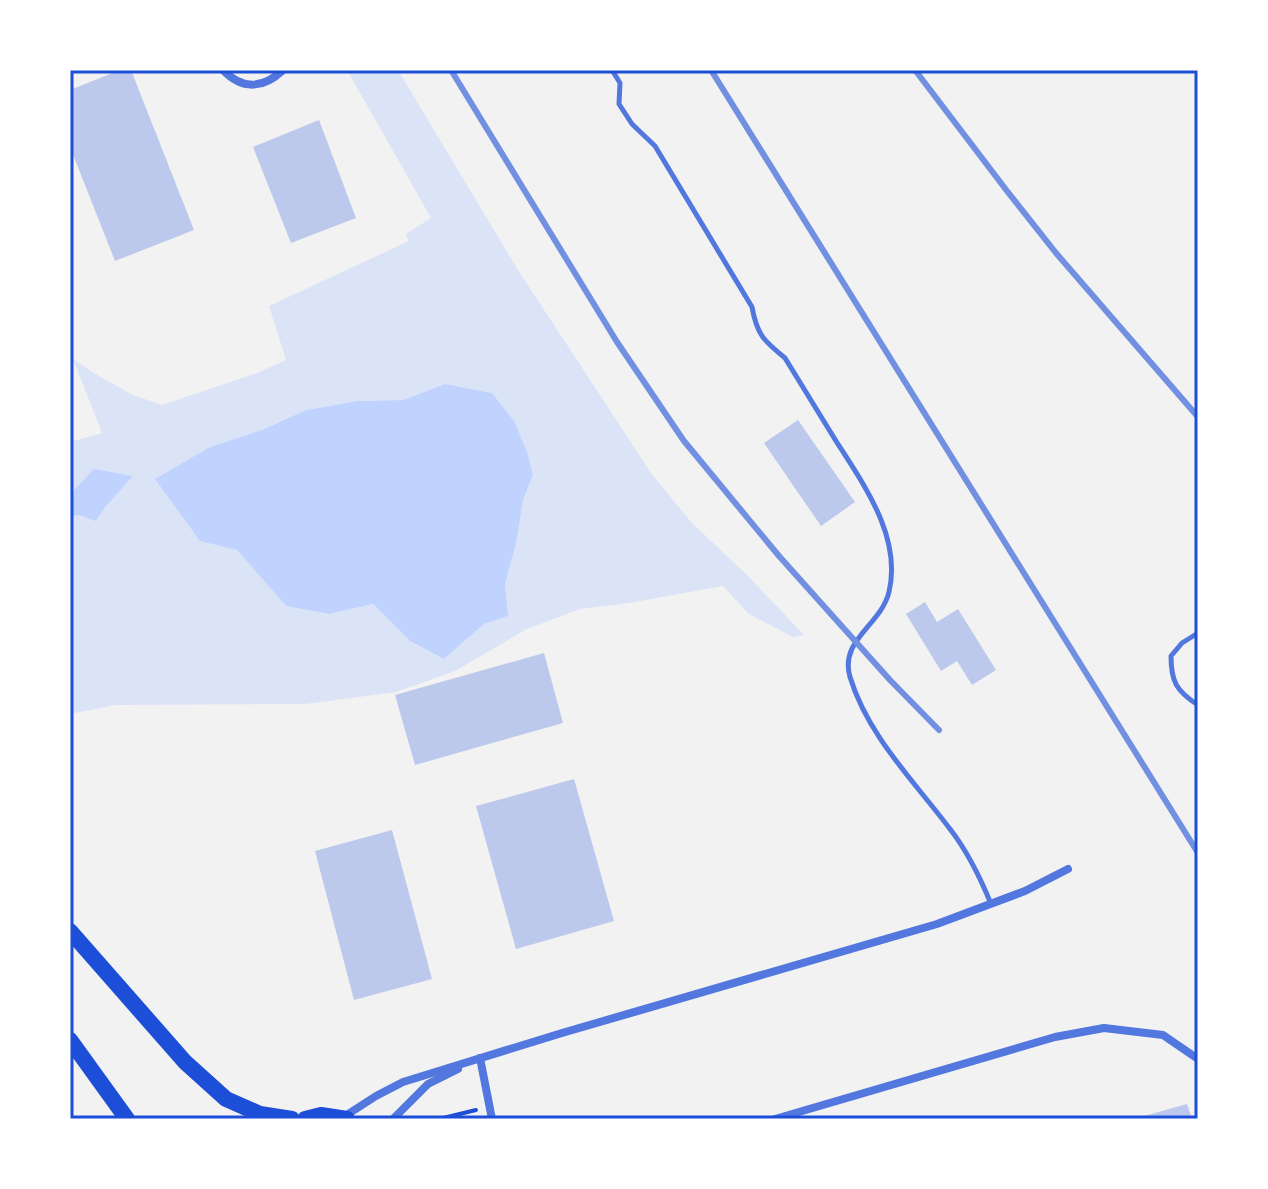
<svg xmlns="http://www.w3.org/2000/svg" width="1268" height="1189" font-family="Lato,sans-serif">
  <rect width="100%" height="100%" fill="#f2f2f2"/>
  <!-- green -->
  <path fill="#dbe4f7" fill-rule="evenodd" d="M347 70H398L518 270 651 473 691 522 747 575 804 635 793 637 749 614 723 586 629 603 580 609 527 629 455 671 396 692 306 704 116 705 70 714V517L79 515 96 520 106 506 132 477 70 492V442L102 433 73 359 94 373 133 395 162 405 257 373 286 360 269 306 409 241 406 234 431 218ZM445 384 492 393 533 475 523 500 516 544 505 584 508 616 484 624 444 659 410 641 373 604 329 614 286 606 237 550 262 430 306 410 358 401 403 400Z"/>
  <!-- water -->
  <g fill="#bfd3fe">
    <polygon points="445,384 492,393 514,421 527,452 533,475 523,500 516,544 505,584 508,616 484,624 444,659 410,641 373,604 329,614 286,606 237,550 200,541 155,479 210,447 262,430 306,410 358,401 403,400"/>
    <polygon points="94,469 133,476 106,506 96,521 79,515 70,517 70,492 72,492"/>
  </g>
  <!-- building -->
  <g fill="#bdc9ec">
    <polygon points="120,70 131,70 194,230 115,261 70,147 70,90"/>
    <polygon points="319,120 356,218 291,243 253,147"/>
    <polygon points="798,420 855,502 821,526 764,443"/>
    <polygon points="925,602 937,622 958,609 996,670 972,685 957,661 941,671 906,614"/>
    <polygon points="544,653 563,723 415,765 395,695"/>
    <polygon points="574,779 614,921 516,949 476,806"/>
    <polygon points="392,830 432,979 354,1000 315,851"/>
    <polygon points="1187,1104 1192,1119 1137,1119 1137,1118"/>
  </g>
  <g fill="none" stroke-linecap="round" stroke-linejoin="round">
    <!-- path -->
    <polyline stroke="#1d4ed8" stroke-width="4" points="439,1119 476,1110"/>
    <!-- service -->
    <g stroke="#5277de" stroke-width="5">
      <path d="M612 70 620 83 619 104 632 124 655 146 752 307C757 335 764 341 785 358 802 386 819 413 836 441 864 485 902 537 889 592 881 625 839 640 850 677 868 736 914 781 950 829 968 852 980 877 991 904"/>
      <path d="M1198 633 1182 643 1171 656C1171 681 1176 691 1198 705"/>
    </g>
    <!-- minor -->
    <g stroke="#5277de" stroke-width="8">
      <path d="M223 70C242 90 263 89 283 70"/>
      <polyline points="480,1058 492,1119"/>
      <polyline points="345,1116 376,1096 403,1082 562,1033 937,924 1025,891 1068,869"/>
      <polyline points="393,1119 428,1084 458,1069"/>
      <polyline points="775,1119 1055,1037 1104,1028 1163,1035 1198,1059"/>
    </g>
    <!-- primary -->
    <g stroke="#1d4ed8" stroke-width="16">
      <polyline points="70,931 185,1062 226,1099 260,1114 292,1119"/>
      <polyline points="70,1040 127,1119"/>
      <polyline points="305,1119 321,1115 347,1119"/>
    </g>
    <!-- rail -->
    <g stroke="#7290e2" stroke-width="6">
      <polyline points="451,70 617,342 684,441 779,556 890,680 939,730"/>
      <polyline points="711,70 1198,853"/>
      <polyline points="915,70 1007,191 1056,253 1198,417"/>
    </g>
  </g>
  <!-- border -->
  <rect width="1268" height="1189" fill="none" stroke="#ffffff" stroke-width="144"/>
  <rect x="72" y="72" width="1124" height="1045" fill="none" stroke="#1d4ed8" stroke-width="3"/>
</svg>
